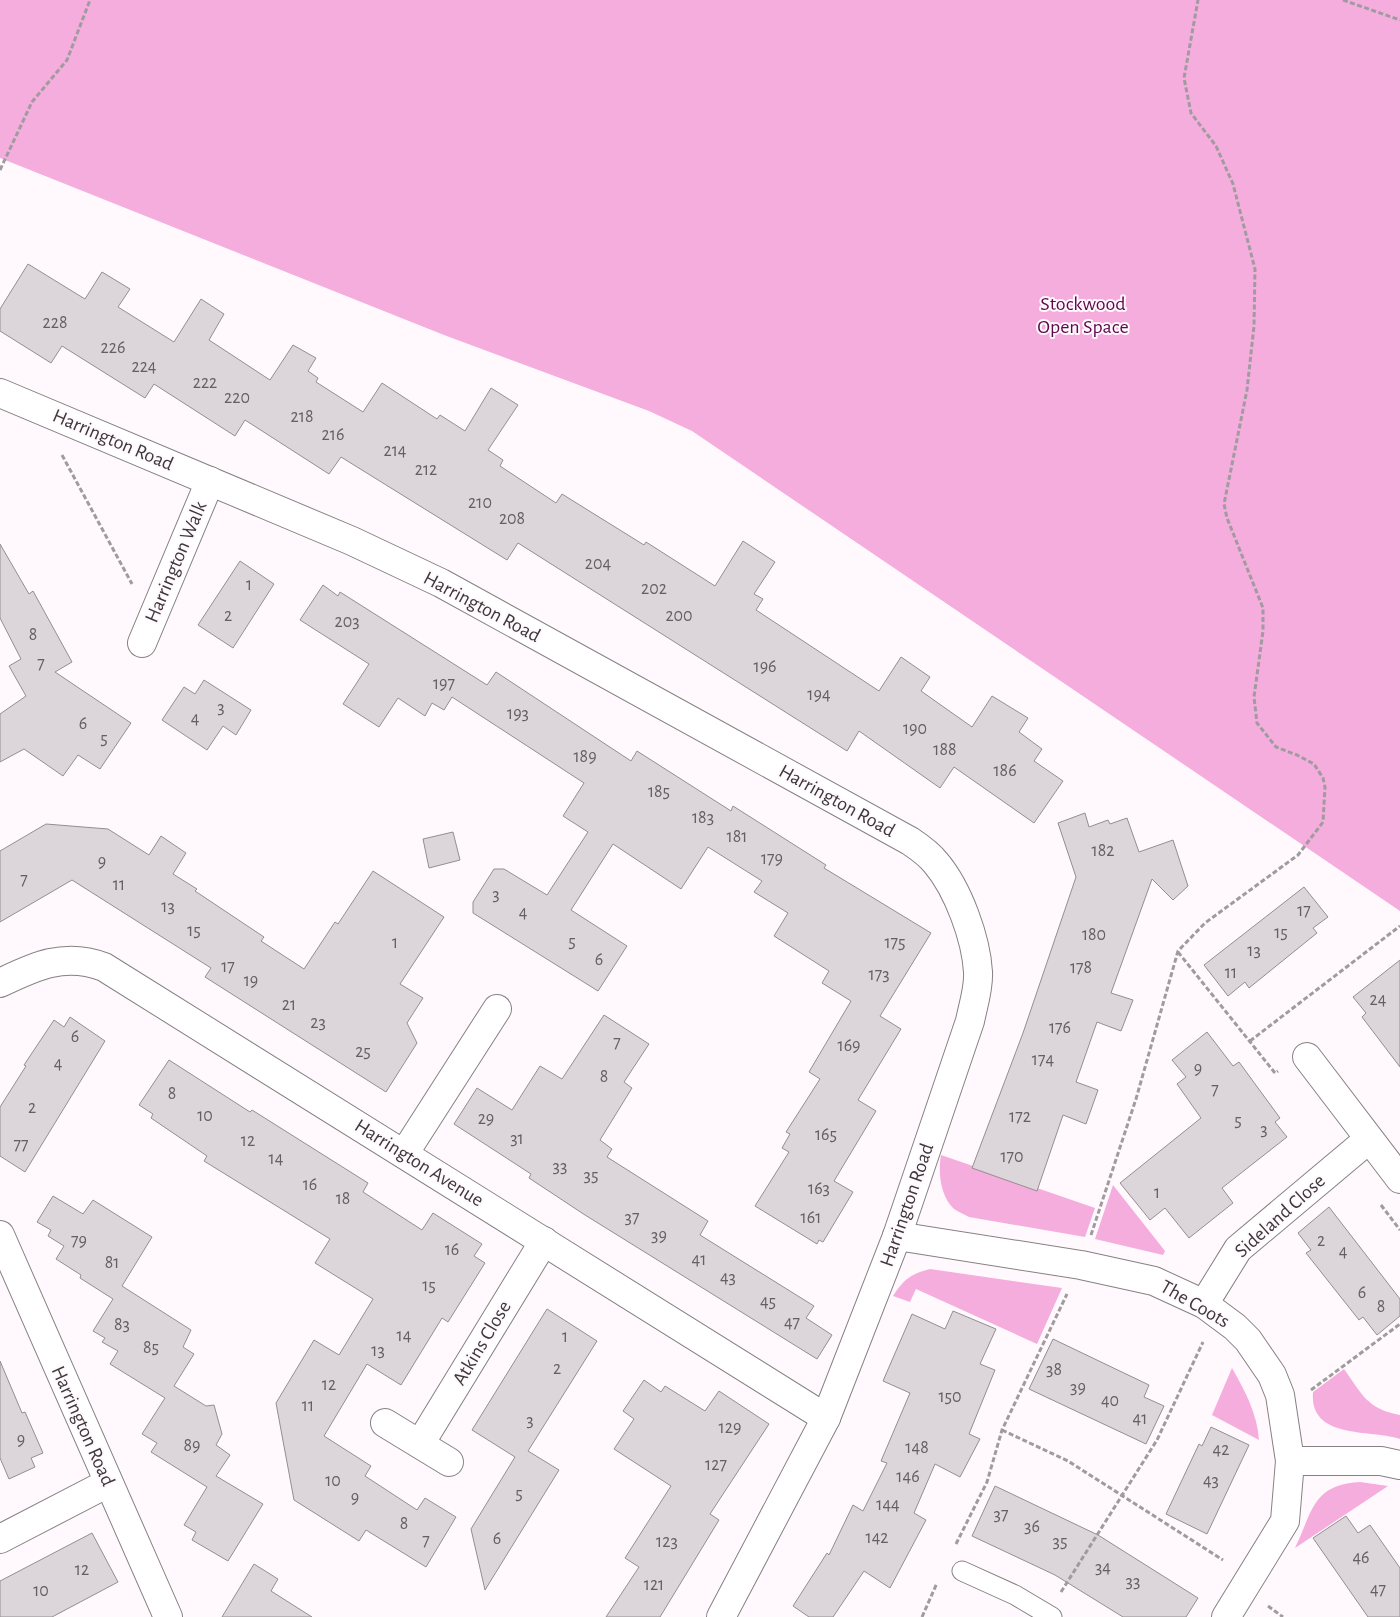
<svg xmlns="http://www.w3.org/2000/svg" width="1400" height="1617" font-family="'Alegreya Sans',sans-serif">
  <rect width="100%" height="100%" fill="#fff9fd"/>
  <!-- green -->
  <g fill="#f5adde">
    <polygon points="0,0 1400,0 1400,911 692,431 649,411 444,335 0,158"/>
    <path d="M941 1155 1095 1208 1085 1237 969 1217C964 1214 958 1212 954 1209 940 1196 938 1172 941 1155Z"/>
    <polygon points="1113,1185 1165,1251 1163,1255 1095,1239"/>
    <path d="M930 1269 1062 1288 1037 1344 916 1289 910 1302 893 1296C904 1279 911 1274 930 1269Z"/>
    <path d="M1232 1368C1245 1391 1257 1413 1259 1440L1212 1415Z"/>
    <path d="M1344 1369C1362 1394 1367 1409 1400 1415V1439C1370 1429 1309 1440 1313 1392Z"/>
    <path d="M1360 1482 1388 1486 1295 1548C1313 1511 1312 1485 1360 1482Z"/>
  </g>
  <!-- building -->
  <g fill="#dcd5d9" stroke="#948d91">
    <polygon points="28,264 85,299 102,272 130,289 118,307 174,342 201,299 224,314 209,340 270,380 293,345 316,358 308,371 318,378 316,382 363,412 382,383 437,419 440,415 465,431 491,388 518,405 488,450 503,460 500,466 556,503 562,494 644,545 646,542 715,586 743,541 775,562 754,594 763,599 756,610 879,691 901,657 930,677 921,691 972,727 992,696 1028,718 1019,732 1042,749 1034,761 1063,781 1034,823 954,767 940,788 859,731 847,751 518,543 507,560 341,457 329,474 245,420 235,436 154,384 145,398 62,346 51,363 0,331 0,309"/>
    <polygon points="0,544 29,594 33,591 72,662 55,672 131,723 100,769 78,755 63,776 24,749 0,762 0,714 26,696 9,666 21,659 0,618"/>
    <polygon points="240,561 274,584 233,648 198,625"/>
    <polygon points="323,585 338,596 340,592 487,685 496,672 631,761 637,751 731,811 733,806 826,865 824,868 931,933 880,1016 901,1029 858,1100 876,1111 834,1181 853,1192 823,1242 819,1240 817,1244 755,1206 789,1152 782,1148 790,1134 786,1132 820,1079 809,1072 851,1001 822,983 829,971 774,936 788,913 754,892 762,881 708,847 681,889 613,844 571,910 627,946 598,991 473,913 473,902 494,869 504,869 547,895 588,832 563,816 584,783 452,697 444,710 432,703 425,716 398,698 379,727 343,704 369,664 300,620"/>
    <polygon points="204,680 251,710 236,735 223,726 207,750 162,720 184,687 195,694"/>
    <polygon points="1085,813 1089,827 1108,820 1110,824 1127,818 1139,852 1173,840 1188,886 1173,900 1152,879 1111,993 1133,1000 1121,1031 1097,1022 1076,1082 1098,1090 1086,1124 1063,1115 1037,1191 972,1168 1023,1033 1076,877 1058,823"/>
    <polygon points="46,824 108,829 149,855 161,836 186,853 173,874 197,889 195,891 264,937 261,941 304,969 335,922 338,924 373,871 444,917 400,984 423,998 407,1023 417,1043 386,1092 205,977 211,968 72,880 0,922 0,851"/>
    <polygon points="453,832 460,860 429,868 423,839"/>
    <polygon points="1304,887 1328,917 1313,928 1317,933 1249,988 1245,982 1228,996 1204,965"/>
    <polygon points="1400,960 1400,1067 1362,1017 1366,1013 1353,997"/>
    <polygon points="604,1015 649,1044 624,1082 632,1088 600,1140 612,1149 607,1157 708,1221 700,1235 814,1306 806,1318 832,1335 817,1359 585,1215 529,1178 531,1174 454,1124 477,1088 512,1110 540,1066 562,1079"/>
    <polygon points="70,1017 105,1041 25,1172 0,1156 0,1107 26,1066 24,1065 54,1020 64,1027"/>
    <polygon points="1207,1032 1233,1066 1239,1062 1280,1118 1275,1122 1287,1137 1222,1188 1233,1203 1189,1238 1165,1208 1150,1220 1120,1183 1201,1118 1177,1084 1186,1077 1172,1060"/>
    <polygon points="169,1060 250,1112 252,1110 368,1183 363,1192 422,1230 433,1213 482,1244 474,1256 485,1263 448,1322 442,1318 401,1385 367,1364 324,1436 371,1466 365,1476 417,1510 425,1498 456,1517 426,1567 366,1530 359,1541 294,1500 276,1403 314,1340 339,1355 373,1299 315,1263 330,1239 204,1161 207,1156 151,1118 153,1114 139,1105"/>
    <polygon points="53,1196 83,1214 93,1200 152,1237 122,1286 191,1330 183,1347 194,1354 174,1386 206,1406 214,1405 222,1434 216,1445 230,1455 216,1476 263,1504 228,1561 192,1540 196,1532 184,1525 207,1487 151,1452 157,1443 142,1434 165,1398 110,1364 118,1351 102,1342 105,1338 93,1331 113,1299 80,1278 81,1275 56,1259 64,1246 48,1236 51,1230 37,1222"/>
    <polygon points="1329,1207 1400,1299 1400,1316 1377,1335 1363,1317 1359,1320 1306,1253 1311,1250 1298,1233"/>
    <polygon points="547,1309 597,1341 528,1451 559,1470 485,1590 471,1529 515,1457 472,1430"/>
    <polygon points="953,1311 996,1329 980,1364 995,1370 969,1434 980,1439 960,1477 935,1464 914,1513 926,1520 890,1588 864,1571 833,1617 809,1617 793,1606 827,1553 829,1555 853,1505 863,1511 887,1463 881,1461 910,1393 883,1381 912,1314 945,1329"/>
    <polygon points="1053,1339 1149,1385 1144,1397 1164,1406 1146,1444 1029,1389"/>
    <polygon points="0,1361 22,1413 25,1412 43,1453 31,1458 35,1467 9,1479 0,1458"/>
    <polygon points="644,1380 661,1392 665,1386 705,1411 719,1391 769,1424 710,1514 719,1520 660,1617 606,1617 639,1567 625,1558 671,1486 614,1449 634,1419 623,1411"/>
    <polygon points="1211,1427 1249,1445 1207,1534 1166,1514 1199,1444 1202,1446"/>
    <polygon points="995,1486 1098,1535 1198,1598 1186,1617 1123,1617 1055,1575 972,1536"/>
    <polygon points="1346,1516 1358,1533 1370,1525 1400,1568 1400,1617 1368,1617 1313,1538"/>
    <polygon points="92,1533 118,1582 52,1617 0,1617 0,1581"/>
    <polygon points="254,1564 278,1579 271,1591 312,1617 222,1617"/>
  </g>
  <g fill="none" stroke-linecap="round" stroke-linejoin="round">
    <defs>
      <polyline id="service" points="962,1571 1015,1595 1052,1617"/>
      <g id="minor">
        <path d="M0 393 352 541 441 583 910 841C919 847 929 854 936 863 958 889 976 938 978 972 979 988 973 1006 970 1021L897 1236 826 1418 721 1617"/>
        <polyline points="142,643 210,481"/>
        <path d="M0 983C35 966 65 952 104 967L826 1418"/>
        <polyline points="1307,1057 1400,1179"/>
        <polyline points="404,1154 497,1009"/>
        <polyline points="0,1235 168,1617"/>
        <polyline points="897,1236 1081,1265 1154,1281 1204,1304 1235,1327 1248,1340 1272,1375 1280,1395 1290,1461 1285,1521 1226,1617"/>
        <polyline points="1204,1304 1238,1249 1369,1139"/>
        <polyline points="385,1423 449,1462"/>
        <polyline points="420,1444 544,1241"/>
        <polyline points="1290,1461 1381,1461 1400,1465"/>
        <polyline points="0,1539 108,1483"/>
      </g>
    </defs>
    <!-- service casing -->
    <use href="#service" stroke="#878184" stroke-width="21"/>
    <!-- minor casing -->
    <use href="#minor" stroke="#878184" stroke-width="30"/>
    <!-- path -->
    <g stroke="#a09b9e" stroke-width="3" stroke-dasharray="5 2.5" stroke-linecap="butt">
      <polyline points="1343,0 1400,20"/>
      <polyline points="0,170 32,102 67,60 90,0"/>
      <polyline points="62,455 132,584"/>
      <polyline points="1178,952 1275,1073 1278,1071"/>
      <polyline points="1250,1041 1400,926"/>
      <polyline points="1381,1205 1400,1230"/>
      <polyline points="1091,1235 1136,1099 1178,951 1205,923 1298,855 1323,822 1325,787 1323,778 1314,764 1297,755 1276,747 1257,723 1254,697 1263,631 1263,608 1227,518 1224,504 1247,390 1254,326 1255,269 1233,184 1216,146 1191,113 1184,78 1198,0"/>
      <polyline points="1311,1390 1400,1324"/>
      <polyline points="1002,1430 1068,1461 1223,1560"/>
      <polyline points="956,1544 987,1482 1002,1430 1067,1294"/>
      <polyline points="1061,1592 1157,1440 1203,1342"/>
      <polyline points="1268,1606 1283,1617"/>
      <polyline points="922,1617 937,1583"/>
    </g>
    <!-- service -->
    <use href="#service" stroke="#fff" stroke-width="19"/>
    <!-- minor -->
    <use href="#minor" stroke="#fff" stroke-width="28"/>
  </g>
  <g text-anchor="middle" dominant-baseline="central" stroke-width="4" stroke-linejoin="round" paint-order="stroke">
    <!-- number labels -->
    <g font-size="18" fill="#646062">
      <text x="55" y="323">228</text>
      <text x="113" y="348">226</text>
      <text x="144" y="367">224</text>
      <text x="205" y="383">222</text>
      <text x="237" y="398">220</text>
      <text x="302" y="417">218</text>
      <text x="333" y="435">216</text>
      <text x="395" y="451">214</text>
      <text x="426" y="470">212</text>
      <text x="480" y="503">210</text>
      <text x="512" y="519">208</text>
      <text x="598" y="564">204</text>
      <text x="249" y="585">1</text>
      <text x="654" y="589">202</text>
      <text x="228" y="616">2</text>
      <text x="679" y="616">200</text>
      <text x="347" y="622">203</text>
      <text x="33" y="635">8</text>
      <text x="41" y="664">7</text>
      <text x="765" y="667">196</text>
      <text x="444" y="684">197</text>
      <text x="819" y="695">194</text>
      <text x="221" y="708">3</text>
      <text x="518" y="714">193</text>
      <text x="195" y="719">4</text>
      <text x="83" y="724">6</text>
      <text x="915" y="729">190</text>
      <text x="104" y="739">5</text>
      <text x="945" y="750">188</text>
      <text x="585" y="757">189</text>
      <text x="1005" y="771">186</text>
      <text x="659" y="792">185</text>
      <text x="703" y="818">183</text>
      <text x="737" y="837">181</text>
      <text x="1103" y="851">182</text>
      <text x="772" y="859">179</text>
      <text x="102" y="862">9</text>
      <text x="24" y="880">7</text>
      <text x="119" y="885">11</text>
      <text x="496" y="895">3</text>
      <text x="168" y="907">13</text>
      <text x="1304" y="911">17</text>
      <text x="523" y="913">4</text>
      <text x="194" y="931">15</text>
      <text x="1281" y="933">15</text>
      <text x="1094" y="935">180</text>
      <text x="572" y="942">5</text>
      <text x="395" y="943">1</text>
      <text x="895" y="943">175</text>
      <text x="1254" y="951">13</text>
      <text x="599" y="960">6</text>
      <text x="228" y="967">17</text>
      <text x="1081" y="968">178</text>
      <text x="1231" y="973">11</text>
      <text x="879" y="975">173</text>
      <text x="251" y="981">19</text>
      <text x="1378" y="1000">24</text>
      <text x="289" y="1005">21</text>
      <text x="318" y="1023">23</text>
      <text x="1060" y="1028">176</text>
      <text x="75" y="1037">6</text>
      <text x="617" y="1043">7</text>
      <text x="849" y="1046">169</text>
      <text x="363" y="1052">25</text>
      <text x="1043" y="1060">174</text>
      <text x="58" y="1064">4</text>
      <text x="1198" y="1069">9</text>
      <text x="604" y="1077">8</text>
      <text x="1215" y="1090">7</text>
      <text x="172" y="1094">8</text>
      <text x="32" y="1108">2</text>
      <text x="205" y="1116">10</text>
      <text x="1020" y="1117">172</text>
      <text x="486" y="1119">29</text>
      <text x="1238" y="1121">5</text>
      <text x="1264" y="1130">3</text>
      <text x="826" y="1135">165</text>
      <text x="517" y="1139">31</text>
      <text x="248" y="1141">12</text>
      <text x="21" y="1145">77</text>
      <text x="1012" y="1157">170</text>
      <text x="276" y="1159">14</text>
      <text x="560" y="1167">33</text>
      <text x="591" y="1176">35</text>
      <text x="310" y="1185">16</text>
      <text x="819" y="1189">163</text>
      <text x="1157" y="1193">1</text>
      <text x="343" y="1199">18</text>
      <text x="632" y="1218">37</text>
      <text x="811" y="1218">161</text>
      <text x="659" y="1236">39</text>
      <text x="79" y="1241">79</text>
      <text x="1321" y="1241">2</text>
      <text x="452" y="1250">16</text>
      <text x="1343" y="1252">4</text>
      <text x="699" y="1260">41</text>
      <text x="112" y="1263">81</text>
      <text x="728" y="1278">43</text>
      <text x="429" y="1286">15</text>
      <text x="1362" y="1293">6</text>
      <text x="768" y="1302">45</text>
      <text x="1381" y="1307">8</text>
      <text x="792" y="1323">47</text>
      <text x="122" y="1325">83</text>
      <text x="404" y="1336">14</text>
      <text x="565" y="1337">1</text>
      <text x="151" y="1348">85</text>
      <text x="378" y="1351">13</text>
      <text x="557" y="1369">2</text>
      <text x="1054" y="1370">38</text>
      <text x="329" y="1385">12</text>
      <text x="1078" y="1388">39</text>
      <text x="950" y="1397">150</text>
      <text x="1110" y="1401">40</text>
      <text x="308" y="1406">11</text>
      <text x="1140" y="1419">41</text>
      <text x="530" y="1421">3</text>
      <text x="730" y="1428">129</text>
      <text x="21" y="1440">9</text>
      <text x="192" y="1446">89</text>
      <text x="917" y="1448">148</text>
      <text x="1221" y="1450">42</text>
      <text x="716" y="1465">127</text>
      <text x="908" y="1477">146</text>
      <text x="333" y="1481">10</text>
      <text x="1211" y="1481">43</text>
      <text x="519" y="1494">5</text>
      <text x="355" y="1498">9</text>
      <text x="888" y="1505">144</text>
      <text x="1001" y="1515">37</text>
      <text x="404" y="1524">8</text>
      <text x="1032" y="1527">36</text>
      <text x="877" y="1538">142</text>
      <text x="497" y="1539">6</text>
      <text x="426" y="1541">7</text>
      <text x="667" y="1542">123</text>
      <text x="1060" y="1542">35</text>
      <text x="1361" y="1558">46</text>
      <text x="1103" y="1568">34</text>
      <text x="82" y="1570">12</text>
      <text x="1133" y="1582">33</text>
      <text x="654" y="1585">121</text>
      <text x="1378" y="1590">47</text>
      <text x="41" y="1591">10</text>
    </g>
    <!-- park labels -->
    <g font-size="20" fill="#5d084b" stroke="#fff9fd">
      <text x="1083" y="304">Stockwood<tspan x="1083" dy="23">Open Space</tspan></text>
    </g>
    <!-- street labels -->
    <g font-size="20" fill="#3c393b" stroke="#fff9fd">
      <text transform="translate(113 440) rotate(23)">Harrington Road</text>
      <text transform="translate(176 562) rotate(-67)">Harrington Walk</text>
      <text transform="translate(482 607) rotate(28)">Harrington Road</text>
      <text transform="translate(837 801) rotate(29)">Harrington Road</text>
      <text transform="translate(419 1163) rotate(32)">Harrington Avenue</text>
      <text transform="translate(907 1205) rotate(-71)">Harrington Road</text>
      <text transform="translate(1280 1216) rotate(-42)">Sideland Close</text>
      <text transform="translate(1195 1304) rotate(30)">The Coots</text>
      <text transform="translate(482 1343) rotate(-59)">Atkins Close</text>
      <text transform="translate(83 1426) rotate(66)">Harrington Road</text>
    </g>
  </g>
</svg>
